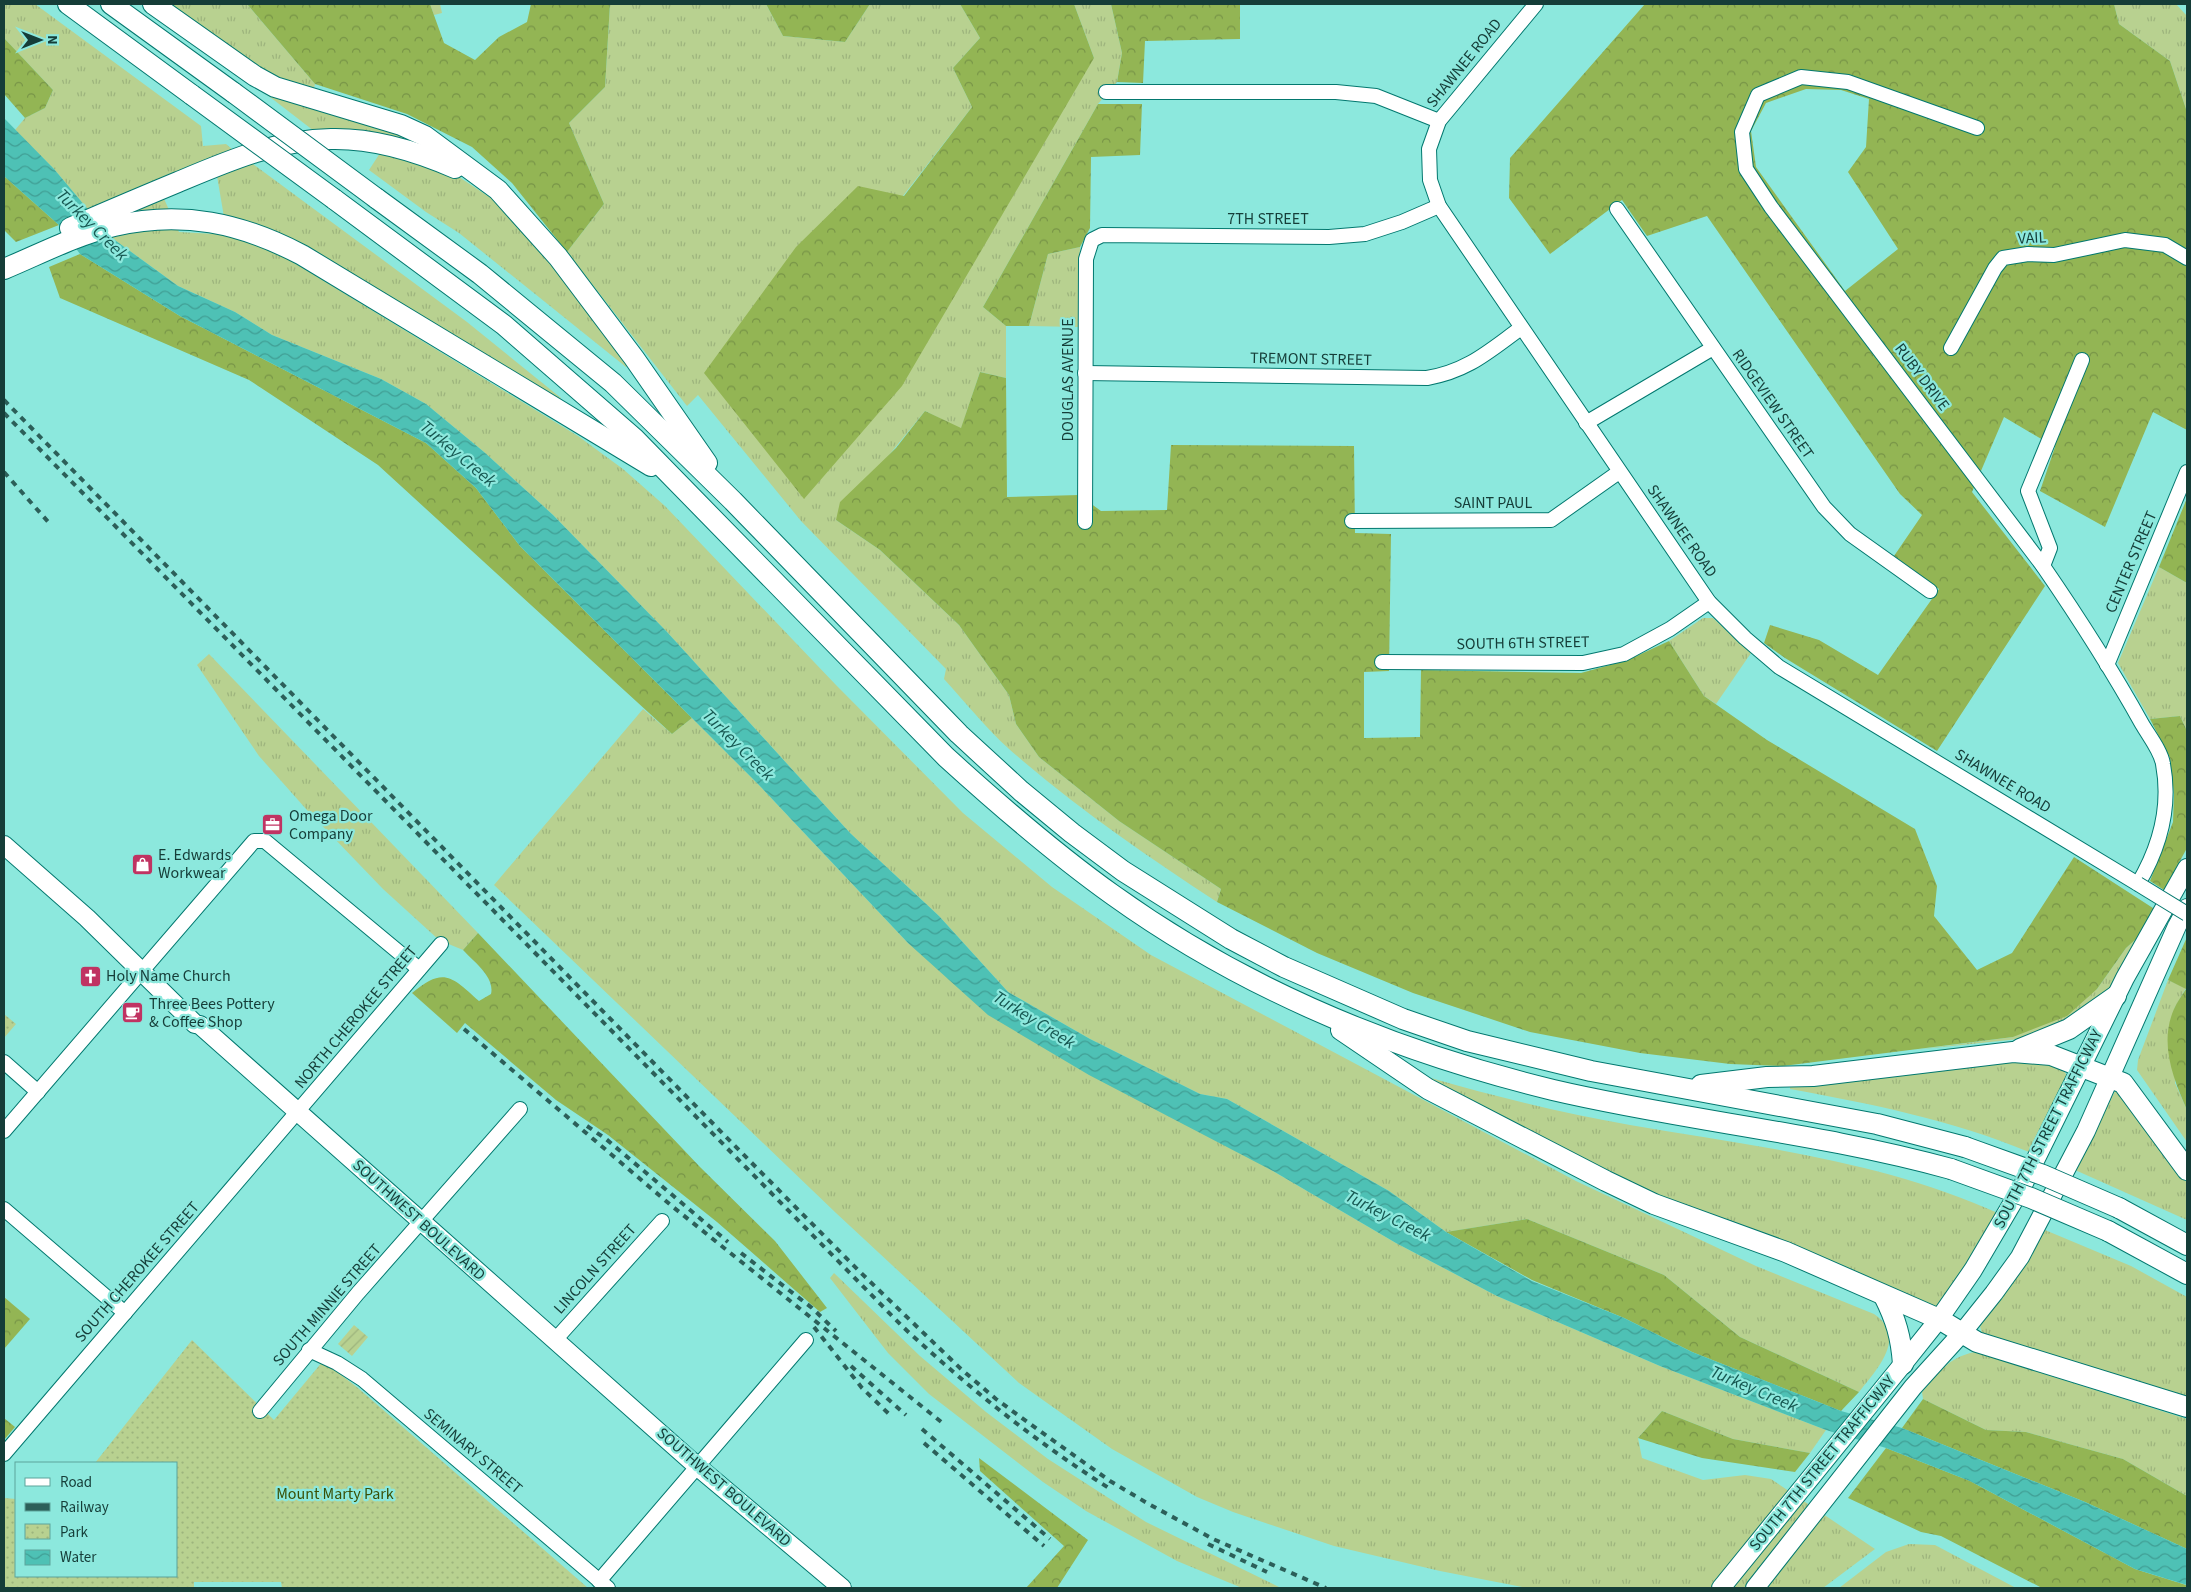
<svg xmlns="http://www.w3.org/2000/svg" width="2191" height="1592" font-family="'Source Sans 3',sans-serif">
  <defs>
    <pattern id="grass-tufts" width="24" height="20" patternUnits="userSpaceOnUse" patternTransform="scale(1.25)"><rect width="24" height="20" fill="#b8d190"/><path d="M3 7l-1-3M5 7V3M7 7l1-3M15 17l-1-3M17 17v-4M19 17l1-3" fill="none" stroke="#9db47d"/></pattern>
    <pattern id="forest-crowns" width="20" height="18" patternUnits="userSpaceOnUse" patternTransform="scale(1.25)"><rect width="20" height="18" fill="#93b554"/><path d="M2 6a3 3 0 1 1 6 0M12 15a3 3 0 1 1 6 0" fill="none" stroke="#779447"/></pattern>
    <pattern id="park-dots" width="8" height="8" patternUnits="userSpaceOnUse" patternTransform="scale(1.25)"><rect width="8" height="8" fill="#b8d190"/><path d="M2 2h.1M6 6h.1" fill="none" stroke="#9db47d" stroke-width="1.8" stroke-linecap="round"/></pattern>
    <pattern id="garden-furrows" width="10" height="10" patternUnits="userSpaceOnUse" patternTransform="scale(1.25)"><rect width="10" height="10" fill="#b8d190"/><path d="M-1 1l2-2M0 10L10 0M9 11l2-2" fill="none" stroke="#9db47d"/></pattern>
    <pattern id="water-waves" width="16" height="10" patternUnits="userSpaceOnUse" patternTransform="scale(1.25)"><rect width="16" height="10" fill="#4ec1b5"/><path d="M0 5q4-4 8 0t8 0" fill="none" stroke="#409e94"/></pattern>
  </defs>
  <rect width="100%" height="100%" fill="#8ce8dd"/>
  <!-- grass -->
  <g fill="url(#grass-tufts)">
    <path d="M4 4H35L201 126 203 146 226 144 233 150 156 181 179 232 216 234 251 241 283 256 578 436 623 469 665 506 836 685 963 813 1052 887 1151 955 1576 1181 1756 1266 1874 1314C1908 1337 1877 1369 1859 1392L1740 1337 1664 1275 1527 1219 1446 1232 1389 1191 1227 1099 1200 1094 1090 1039 1008 992 939 916 850 833 667 632 553 515 484 452 426 404 381 379 272 335 235 312 178 286 112 238 54 169 15 130 25 118 45 108 53 90 4 38Z"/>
    <polygon points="170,4 247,4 315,84 314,88 274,76 243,56"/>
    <polygon points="430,4 440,4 442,13 434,15"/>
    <path d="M610 4H766L783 36 845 42 870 4H960L980 38 953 68 972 107 903 196 705 373 1094 58 1074 4H1111L1122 53 1117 82 1098 104 983 307 1006 326V378L980 372 961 429 925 411 836 520 880 550 959 625 1009 695 1016 724 1039 757 1119 821 1221 889 1217 902C1145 855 1074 806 1009 749 986 728 965 702 944 679L946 669 801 521 698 395 687 406 567 252 604 204 569 123 605 87Z"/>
    <polygon points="2114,4 2176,4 2187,16 2187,112 2170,61 2119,24"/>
    <polygon points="257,87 415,140 371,132 314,131"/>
    <polygon points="382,150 456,175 503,206 515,219 631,362 626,367 459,233 426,212 369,170"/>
    <polygon points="249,161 467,322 561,398 557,403 224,217 217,176"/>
    <polygon points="1080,247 1078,327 1029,326 1048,254"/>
    <polygon points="2159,567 2187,583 2187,731 2180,716 2150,719 2118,663"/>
    <polygon points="1703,618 1713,618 1751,653 1716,704 1704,696 1669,641"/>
    <polygon points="209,654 478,933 463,950 439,940 383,889 306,809 259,756 197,665"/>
    <polygon points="643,709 672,734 692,718 759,785 908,943 1273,1171 1396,1243 1497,1296 1660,1366 1826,1430 1810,1453 1733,1439 1662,1411 1638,1438 1642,1458 1703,1480 1745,1475 1771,1479 1875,1549 1823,1588 1527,1588 1440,1571 1334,1546 1233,1512 1197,1497 1112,1449 1019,1383 836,1213 494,885"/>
    <polygon points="2144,932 2116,981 2093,1007 2028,1038 1914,1050 2013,1037 2097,989 2126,948"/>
    <polygon points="2168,980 2186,988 2174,1009 2175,1083 2187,1110 2187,1142 2137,1070 2138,1060"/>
    <path d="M2042 1060 2063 1069 2067 1076 2029 1152C1952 1120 1872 1104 1790 1089V1083L2009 1061Z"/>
    <path d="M1431 1078C1497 1097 1563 1113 1630 1125 1754 1146 1884 1161 2000 1214L1937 1307 1684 1209 1431 1083Z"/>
    <polygon points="2115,1091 2119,1091 2187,1183 2187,1220 2075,1170"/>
    <polygon points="2045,1230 2131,1266 2187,1297 2187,1402 1982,1334 1980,1326 2024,1264"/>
    <polygon points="834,1273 920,1356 986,1412 1048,1459 1146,1522 1281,1588 1242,1588 1177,1561 1086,1511 1043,1482 929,1394 888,1353 830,1278"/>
    <path d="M1975 1352 2187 1419V1496L2123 1459 2026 1432 1986 1430 1923 1399 1922 1392C1939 1373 1948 1357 1975 1352Z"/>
    <polygon points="1909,1544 1935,1545 2016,1588 1839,1588 1886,1552"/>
  </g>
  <!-- forest -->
  <g fill="url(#forest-crowns)" fill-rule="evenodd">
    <polygon points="247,4 430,4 444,43 475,60 499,37 527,22 531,4 610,4 605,87 569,123 604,204 567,252 512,183 472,147 407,114 315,84"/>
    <polygon points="766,4 870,4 845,42 783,36"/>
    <polygon points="960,4 1074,4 1094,58 902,386 804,499 704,373 796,247 858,186 904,196 972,107 953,68 980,38"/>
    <polygon points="1111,4 1240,4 1240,39 1145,41 1143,83 1117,82 1122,53"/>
    <path d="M1645 4H2114L2119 24 2170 61 2187 112V430L2153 412 2105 527 2040 491 2055 447 2004 417 1972 492 2045 586 1937 751 1785 658 1764 643 1770 625 1819 640 1878 675 1939 589 1894 556 1922 515 1900 494 1707 216 1647 236 1622 200 1550 254 1509 198 1510 158ZM1806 89 1841 90 1869 99 1866 147 1848 172 1898 249 1845 291 1756 167 1751 131 1766 103Z"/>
    <polygon points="4,38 53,90 45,108 25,118 4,94"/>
    <polygon points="1098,104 1142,104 1140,155 1091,157 1090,228 1080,247 1048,254 1029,326 1006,326 983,307"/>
    <polygon points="4,176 59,225 16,242 4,230"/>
    <polygon points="80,254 180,316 426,443 476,488 520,546 692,718 672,734 378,465 249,380 60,298 49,267"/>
    <polygon points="980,372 1006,378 1007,497 1079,495 1101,511 1167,510 1171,445 1354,446 1355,533 1391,534 1389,671 1364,672 1364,738 1420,737 1421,670 1581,673 1628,660 1669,641 1704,696 1767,740 1915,829 1937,886 1934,916 1977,970 2012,953 2074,857 2156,910 2144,932 2126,948 2097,989 2067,1016 2013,1037 1783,1066 1730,1064 1640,1053 1530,1032 1413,993 1317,953 1217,902 1221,889 1119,821 1039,757 1016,724 1009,695 959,625 880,550 836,520 840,502 896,448 925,411 961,428"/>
    <polygon points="2187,498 2187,583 2159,567"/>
    <polygon points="2180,716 2187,731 2187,848 2164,890 2150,881 2173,822 2174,794 2170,758 2150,719"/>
    <path d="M478 933 700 1167 775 1241 827 1308 820 1312 717 1222 608 1135 556 1100 465 1023 457 1033 412 993C444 966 452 977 479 1001L491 994C495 977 474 962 463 950Z"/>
    <path d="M2187 937V1110C2173 1078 2159 1043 2174 1009 2177 1002 2182 995 2186 989L2168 980Z"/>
    <polygon points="1527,1219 1664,1275 1740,1337 1859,1392 1841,1411 1692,1352 1624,1318 1532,1280 1446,1232"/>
    <polygon points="4,1297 30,1319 4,1349"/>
    <polygon points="1923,1399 1986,1430 2026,1432 2123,1459 2187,1496 2187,1549 2085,1502 1902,1428"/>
    <polygon points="1662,1411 1733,1439 1810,1453 1795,1472 1702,1458 1638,1438"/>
    <polygon points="4,1418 15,1427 4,1440"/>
    <polygon points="1886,1448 1970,1481 2135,1569 2186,1585 2187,1588 2042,1588 1941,1536 1921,1532 1848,1498"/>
    <polygon points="979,1458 1088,1540 1057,1588 1026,1588 1064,1546 980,1471"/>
  </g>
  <!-- park -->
  <g fill="url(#park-dots)">
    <polygon points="4,1014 16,1024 4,1038"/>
    <polygon points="192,1340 274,1420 323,1361 358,1388 588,1588 282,1588 281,1582 194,1582 194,1588 4,1588 4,1498 16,1499 16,1576 176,1576 176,1463 95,1463"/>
  </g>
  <!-- garden -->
  <polygon fill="url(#garden-furrows)" points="354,1325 368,1337 352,1356 338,1344"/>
  <!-- water -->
  <polygon fill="url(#water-waves)" points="4,118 54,169 112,238 178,286 235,312 272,335 381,379 426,404 484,452 553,515 667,632 850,833 939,916 1008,992 1090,1039 1200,1094 1227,1099 1389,1191 1446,1232 1532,1281 1624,1318 1692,1352 1841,1411 1902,1428 2085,1502 2187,1549 2187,1585 2135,1569 1970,1481 1886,1448 1826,1430 1660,1366 1497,1296 1396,1243 1273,1171 1089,1075 988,1015 908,943 759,785 520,546 476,488 426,443 180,316 80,254 59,225 4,176"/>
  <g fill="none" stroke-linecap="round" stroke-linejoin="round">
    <defs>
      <g id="minor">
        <path d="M1536 4 1439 121 1429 149 1430 180 1439 206 1709 602 1745 638 1779 667 2138 884C2160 847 2171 807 2163 764 2161 751 2149 736 2142 724 2112 670 2078 617 2043 566L1771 207 1746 169 1742 132 1758 95 1801 77 1848 82 1977 128"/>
        <polyline points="1106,92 1336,92 1376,96 1439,121"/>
        <polyline points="1617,209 1824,507 1850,534 1930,591"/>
        <polyline points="1951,348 1995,268 2003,258 2028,254 2054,255 2125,240 2165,245 2187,258"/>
        <path d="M1085 373 1427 378C1468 371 1489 351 1521 328"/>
        <polyline points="1586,423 1713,348"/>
        <polyline points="1352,521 1551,520 1619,472"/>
        <polyline points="1085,522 1086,259 1092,240 1102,235 1329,237 1365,234 1402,222 1439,206"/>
        <polyline points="2043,566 2050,548 2028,491 2082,360"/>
        <polyline points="1382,662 1583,663 1624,654 1670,629 1709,602"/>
        <polyline points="2107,665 2187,472"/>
        <polyline points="4,1062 38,1092"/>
        <polyline points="4,1131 254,841 265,841 419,969"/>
        <polyline points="4,1209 125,1313"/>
        <polyline points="555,1340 662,1221"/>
        <polyline points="309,1350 337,1363 362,1379 608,1588"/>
        <polyline points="260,1411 358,1293 520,1109"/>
        <polyline points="4,1454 441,944"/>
        <polyline points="599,1581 806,1340"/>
      </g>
      <g id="major">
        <polyline points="4,845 87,918 195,1024 200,1025 698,1467 842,1588"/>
        <polyline points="1721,1588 1903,1364 1939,1319 1973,1270 2023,1185 2125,978 2187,868"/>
        <polyline points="1755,1588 1913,1387 1962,1333 1994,1293 2020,1257 2086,1131 2177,926 2187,908"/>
      </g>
      <g id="highway">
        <polyline points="68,4 192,95"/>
        <polyline points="111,4 234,93"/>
        <polyline points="153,4 255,76 275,87 401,125 425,136 498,190 558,257 634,358 707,463"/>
        <polyline points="376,198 480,274 613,383 733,501 959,734 1021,791 1072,833 1123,871 1231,939 1284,967 1403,1019 1467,1041 1591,1071 1877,1124 1965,1147"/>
        <path d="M334 199 504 325 634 438 946 757C1000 806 1054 853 1113 895 1244 989 1397 1052 1553 1090 1685 1121 1821 1133 1951 1169"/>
        <path d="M70 228C106 212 142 197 178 182 228 161 276 140 331 139 374 138 416 151 455 168"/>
        <path d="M4 269C40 254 76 235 114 226 182 210 241 223 302 255L651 466"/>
        <polyline points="1341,1030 1428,1089 1606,1181 1654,1204 1786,1252 1939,1319 1977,1342 2187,1407"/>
        <polyline points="2020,1049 2069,1029 2116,996"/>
        <polyline points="1701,1085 1767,1077 1813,1076 2013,1052 2051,1055 2123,1083 2187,1170"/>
        <polyline points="2119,1208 2187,1245"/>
        <polyline points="2108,1231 2187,1274"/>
        <path d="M1884 1296C1896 1320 1901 1337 1903 1364"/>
      </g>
    </defs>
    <!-- minor casing -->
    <use href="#minor" stroke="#02786f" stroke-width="16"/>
    <!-- major casing -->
    <use href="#major" stroke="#02786f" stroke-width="20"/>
    <!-- highway casing -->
    <use href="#highway" stroke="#02786f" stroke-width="22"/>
    <!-- minor -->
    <use href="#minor" stroke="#fff" stroke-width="14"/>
    <!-- major -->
    <use href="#major" stroke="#fff" stroke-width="18"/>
    <!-- highway -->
    <use href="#highway" stroke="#fff" stroke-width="20"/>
    <!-- rail -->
    <g stroke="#2c5f59" stroke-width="4" stroke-dasharray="6 6" stroke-linecap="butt">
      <polyline points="4,400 733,1144 859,1271 961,1369 996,1399 1037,1429 1110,1481 1147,1503 1213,1539 1326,1588"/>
      <path d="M4 413 903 1327C969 1388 1037 1443 1112 1490"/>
      <polyline points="4,472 50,524"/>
      <polyline points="464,1029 673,1207 945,1425"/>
      <polyline points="587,1126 606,1139 728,1242"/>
      <polyline points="741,1253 812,1308 836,1331"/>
      <polyline points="814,1327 862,1388 891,1416"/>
      <polyline points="851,1366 906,1415"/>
      <polyline points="922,1429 1050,1539"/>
      <polyline points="924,1443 1044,1546"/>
      <polyline points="1208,1544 1267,1572"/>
    </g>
    <defs>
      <polyline id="minor-bridge" points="2138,884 2187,914"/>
      <g id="highway-bridge">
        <polyline points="234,93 376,198"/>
        <polyline points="192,95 334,199"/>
        <polyline points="1965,1147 2043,1175 2119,1208"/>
        <polyline points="1951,1169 2031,1198 2108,1231"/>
      </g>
    </defs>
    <!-- minor-bridge casing -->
    <use href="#minor-bridge" stroke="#02786f" stroke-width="16" stroke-linecap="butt"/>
    <!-- highway-bridge casing -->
    <use href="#highway-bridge" stroke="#02786f" stroke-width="22" stroke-linecap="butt"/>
    <!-- minor-bridge -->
    <use href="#minor-bridge" stroke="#fff" stroke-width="14"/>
    <!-- highway-bridge -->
    <use href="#highway-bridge" stroke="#fff" stroke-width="20"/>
  </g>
  <!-- icons -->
  <defs>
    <symbol id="office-square" viewBox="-11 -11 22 22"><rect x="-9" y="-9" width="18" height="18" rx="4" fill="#c03362" stroke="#8ce8dd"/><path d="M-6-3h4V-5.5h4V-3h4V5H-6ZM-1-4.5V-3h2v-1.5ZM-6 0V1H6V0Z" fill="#fff"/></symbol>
    <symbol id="shop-square" viewBox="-11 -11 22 22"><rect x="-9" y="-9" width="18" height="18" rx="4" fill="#c03362" stroke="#8ce8dd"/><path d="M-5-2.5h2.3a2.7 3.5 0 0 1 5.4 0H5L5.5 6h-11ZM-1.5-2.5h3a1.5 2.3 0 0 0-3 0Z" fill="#fff"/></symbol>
    <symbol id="church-square" viewBox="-11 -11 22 22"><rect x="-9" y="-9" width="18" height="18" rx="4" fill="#c03362" stroke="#8ce8dd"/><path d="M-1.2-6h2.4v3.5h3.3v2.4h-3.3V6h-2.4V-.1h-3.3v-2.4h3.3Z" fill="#fff"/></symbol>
    <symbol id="cafe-square" viewBox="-11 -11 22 22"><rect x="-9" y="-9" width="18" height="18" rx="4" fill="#c03362" stroke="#8ce8dd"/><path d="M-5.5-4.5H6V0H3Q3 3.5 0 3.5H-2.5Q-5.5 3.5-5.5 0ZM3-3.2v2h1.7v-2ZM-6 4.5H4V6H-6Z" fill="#fff"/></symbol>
  </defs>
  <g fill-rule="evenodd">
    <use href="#office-square" x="260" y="812" width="25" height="25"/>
    <use href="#shop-square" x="130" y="852" width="25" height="25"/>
    <use href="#church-square" x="78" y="964" width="25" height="25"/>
    <use href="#cafe-square" x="120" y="1000" width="25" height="25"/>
  </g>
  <g text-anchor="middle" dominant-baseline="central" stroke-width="4.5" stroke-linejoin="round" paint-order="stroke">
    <!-- street labels -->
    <g font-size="16" fill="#153d38" stroke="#8ce8dd">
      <text transform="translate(1464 63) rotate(-51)">SHAWNEE ROAD</text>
      <text x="1268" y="219">7TH STREET</text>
      <text transform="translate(2032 238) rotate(-3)">VAIL</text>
      <text transform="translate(1311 359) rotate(1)">TREMONT STREET</text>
      <text transform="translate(1922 377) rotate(53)">RUBY DRIVE</text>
      <text transform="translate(1068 380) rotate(-90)">DOUGLAS AVENUE</text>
      <text transform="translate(1773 404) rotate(55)">RIDGEVIEW STREET</text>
      <text x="1493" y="503">SAINT PAUL</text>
      <text transform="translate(1682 531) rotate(55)">SHAWNEE ROAD</text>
      <text transform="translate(2131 562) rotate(-67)">CENTER STREET</text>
      <text transform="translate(1523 643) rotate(-1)">SOUTH 6TH STREET</text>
      <text transform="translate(2003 781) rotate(31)">SHAWNEE ROAD</text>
      <text transform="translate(356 1017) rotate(-50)">NORTH CHEROKEE STREET</text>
      <text transform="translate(2048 1129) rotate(-63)">SOUTH 7TH STREET TRAFFICWAY</text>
      <text transform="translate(419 1220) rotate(42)">SOUTHWEST BOULEVARD</text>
      <text transform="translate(595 1269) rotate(-48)">LINCOLN STREET</text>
      <text transform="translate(137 1272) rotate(-49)">SOUTH CHEROKEE STREET</text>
      <text transform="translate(327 1305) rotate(-49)">SOUTH MINNIE STREET</text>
      <text transform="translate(473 1451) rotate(40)">SEMINARY STREET</text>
      <text transform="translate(1822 1463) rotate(-51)">SOUTH 7TH STREET TRAFFICWAY</text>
      <text transform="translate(724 1487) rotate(41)">SOUTHWEST BOULEVARD</text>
    </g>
    <!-- poi labels -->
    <g font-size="16" fill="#153d38" stroke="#8ce8dd" text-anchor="start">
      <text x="289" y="816">Omega Door<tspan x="289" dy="18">Company</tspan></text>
      <text x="158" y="855">E. Edwards<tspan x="158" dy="18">Workwear</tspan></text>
      <text x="106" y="976">Holy Name Church</text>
      <text x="149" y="1004">Three Bees Pottery<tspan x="149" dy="18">&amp; Coffee Shop</tspan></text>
    </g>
    <!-- park labels -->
    <g font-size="16" fill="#3a4f05" stroke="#8ce8dd">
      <text x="335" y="1494">Mount Marty Park</text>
    </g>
    <!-- water labels -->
    <g font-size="18" font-style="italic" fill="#175852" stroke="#8ce8dd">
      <text transform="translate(92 225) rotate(45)">Turkey Creek</text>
      <text transform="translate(458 454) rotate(40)">Turkey Creek</text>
      <text transform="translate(738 745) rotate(45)">Turkey Creek</text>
      <text transform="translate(1034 1020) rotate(32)">Turkey Creek</text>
      <text transform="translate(1388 1216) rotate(27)">Turkey Creek</text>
      <text transform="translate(1754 1389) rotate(23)">Turkey Creek</text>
    </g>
  </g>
  <!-- border -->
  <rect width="2191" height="1592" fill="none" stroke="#153d38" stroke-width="10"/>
  <!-- legend -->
  <rect x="15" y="1462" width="162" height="115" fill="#8ce8dd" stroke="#5ca49b"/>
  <rect x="25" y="1478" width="25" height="8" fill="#ffffff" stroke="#5ca49b"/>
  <text x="60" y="1487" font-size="15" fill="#153d38">Road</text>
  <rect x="25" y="1503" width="25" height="8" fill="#2c5f59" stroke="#5ca49b"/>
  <text x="60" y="1512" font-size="15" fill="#153d38">Railway</text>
  <rect x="25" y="1524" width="25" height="15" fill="url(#park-dots)" stroke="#5ca49b"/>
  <text x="60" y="1537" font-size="15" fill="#153d38">Park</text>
  <rect x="25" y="1550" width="25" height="15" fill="url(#water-waves)" stroke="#5ca49b"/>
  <text x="60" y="1562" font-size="15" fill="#153d38">Water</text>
  <!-- north arrow -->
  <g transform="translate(40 40) rotate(90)" stroke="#8ce8dd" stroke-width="4" paint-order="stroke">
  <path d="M0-4L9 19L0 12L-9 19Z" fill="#153d38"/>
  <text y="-8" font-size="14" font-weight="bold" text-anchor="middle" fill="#153d38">N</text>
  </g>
</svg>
